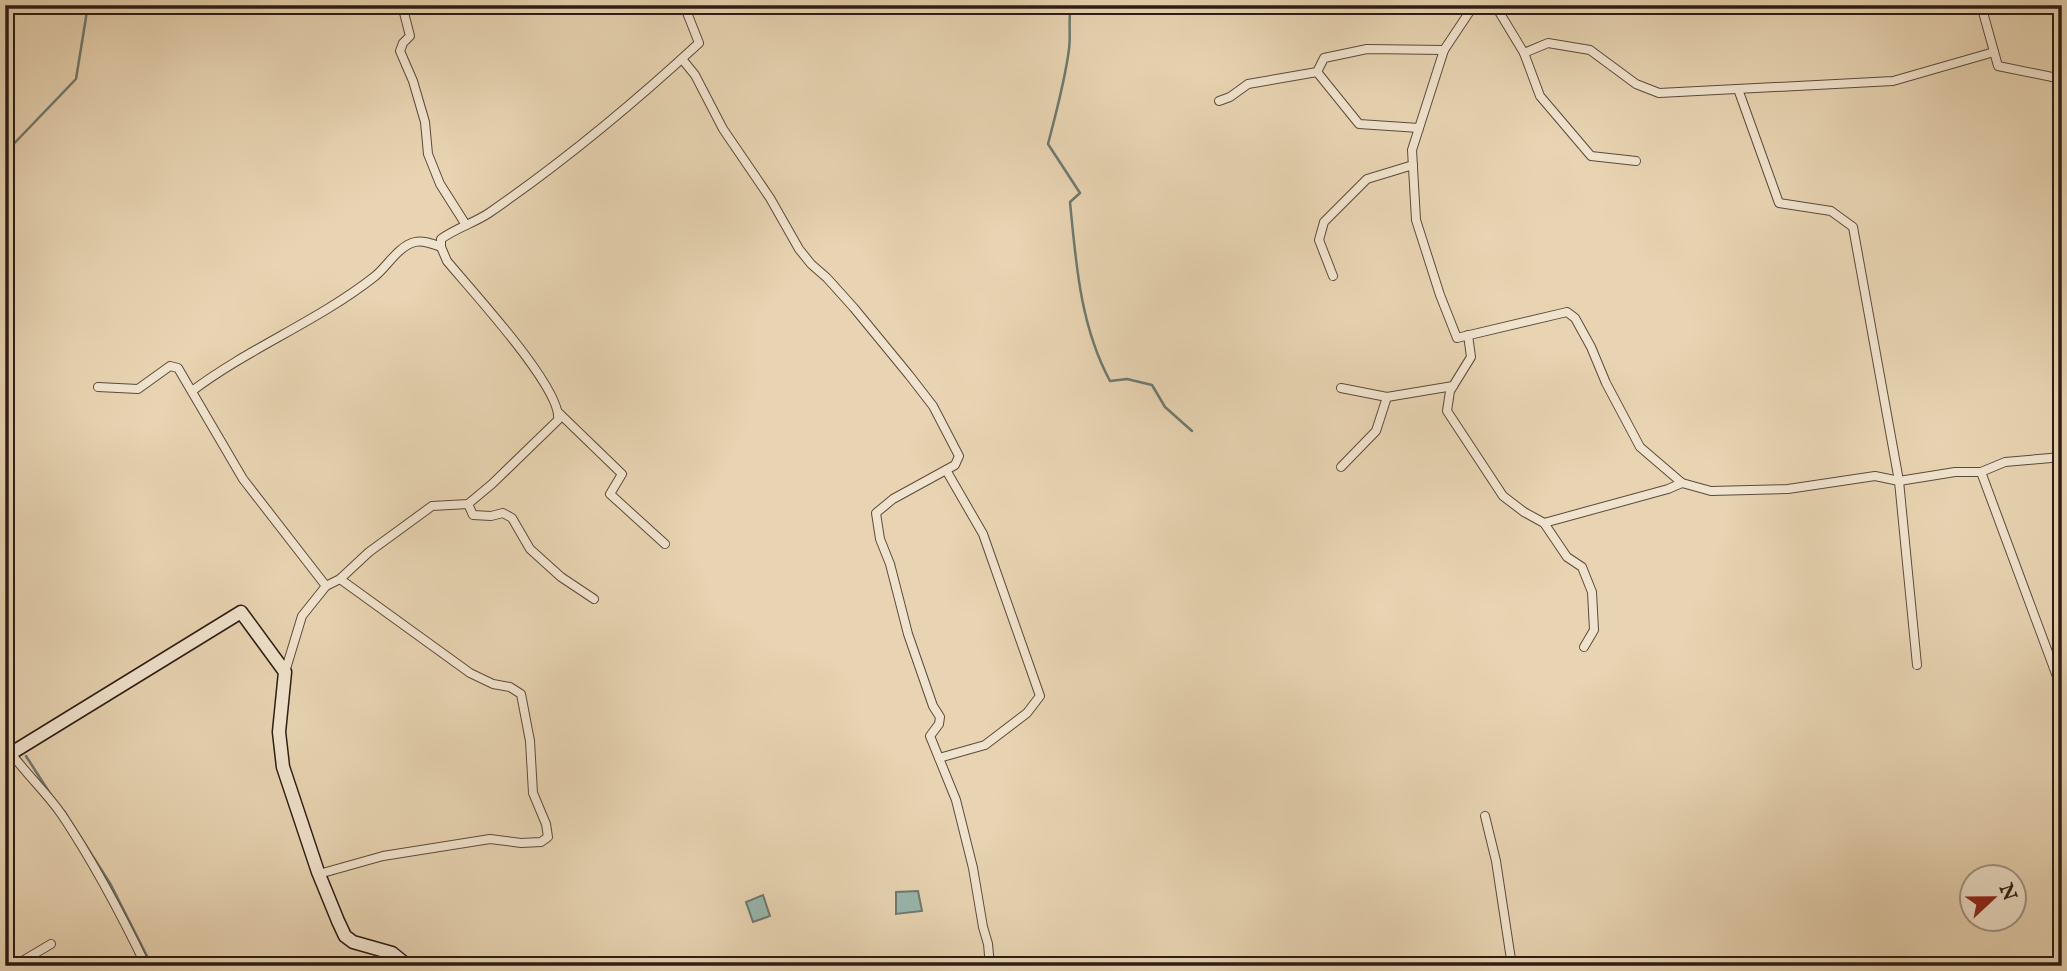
<svg xmlns="http://www.w3.org/2000/svg" width="2067" height="971" font-family="'IM FELL English',serif">
  <rect width="100%" height="100%" fill="#e8d4b2"/>
  <filter id="stains"><feTurbulence type="fractalNoise" baseFrequency=".00286" numOctaves="4"/><feColorMatrix values="0 0 0 0 .2 0 0 0 0 .09 0 0 0 0 .02 0 0 0 .5 -.17"/></filter>
  <radialGradient id="worn" r=".72"><stop offset=".6" stop-color="#630" stop-opacity="0"/><stop offset="1" stop-color="#630" stop-opacity=".3"/></radialGradient>
  <!-- water -->
  <g fill="#97b8ae" stroke="#6d7a70" stroke-width="2">
    <polygon points="918,891 922,911 896,914 896,892"/>
    <polygon points="763,895 770,916 753,922 746,902"/>
  </g>
  <g fill="none" stroke-linecap="round" stroke-linejoin="round">
    <!-- stream -->
    <g stroke="#6d7a70" stroke-width="2.5">
      <path d="M1071 5C1068 20 1071 34 1069 49 1065 81 1056 113 1048 144L1080 193 1070 202C1076 263 1080 325 1110 381L1127 379 1152 385 1165 407 1192 431"/>
      <polyline points="5,153 76,79 88,5"/>
      <polyline points="5,745 11,742"/>
      <polyline points="26,756 51,795"/>
      <polyline points="64,811 111,885 152,966"/>
    </g>
    <defs>
      <g id="minor">
        <polyline points="402,5 410,36 403,43 400,51 413,81 425,122 428,154 440,184 466,225"/>
        <polyline points="1474,5 1444,50 1412,150 1416,220 1440,295 1457,338 1567,312 1575,318 1591,347 1606,383 1640,447 1682,483 1711,491 1788,489 1875,476 1899,481 1955,472 1981,472 2005,462 2062,457"/>
        <polyline points="1495,5 1524,53 1548,43 1590,50 1636,84 1659,93 1893,81 1994,52"/>
        <polyline points="1981,5 1998,66 2062,79"/>
        <polyline points="1524,53 1540,96 1591,156 1636,161"/>
        <polyline points="682,59 695,75 723,129 770,198 799,249 811,264 827,278 854,308 909,375 933,406 959,456 955,465 893,499 876,513 880,539 890,564 908,634 933,706 940,717 939,724 930,736 956,800 973,868 983,927 988,944 990,966"/>
        <polyline points="1317,72 1359,124 1419,128"/>
        <polyline points="1738,89 1779,203 1831,211 1853,227 1899,481 1917,665"/>
        <polyline points="1219,101 1230,97 1248,84 1317,72 1324,58 1367,49 1444,50"/>
        <polyline points="1333,276 1319,240 1324,222 1367,179 1413,165"/>
        <polyline points="1468,335 1471,357 1450,391 1447,411 1503,496 1524,512 1544,523 1567,557 1582,567 1592,592 1594,630 1584,647"/>
        <polyline points="98,387 138,389 170,366 178,368 243,479 326,586"/>
        <polyline points="1341,388 1387,397 1453,386"/>
        <path d="M192 391C249 348 318 321 374 277 387 267 398 246 415 242 423 240 433 244 441 247"/>
        <polyline points="559,413 622,474 610,494 665,544"/>
        <polyline points="1341,467 1376,431 1387,397"/>
        <polyline points="1981,472 2062,690"/>
        <polyline points="468,504 473,515 491,516 503,513 512,518 530,549 561,577 594,599"/>
        <polyline points="1544,523 1668,489 1682,483"/>
        <path d="M285 672 302 616 326 586 340 579 369 552 432 506 468 504 492 484 558 420C563 389 470 289 447 261L441 247V239C456 228 474 223 489 213 563 162 633 104 699 43L684 5"/>
        <path d="M11 753C27 775 47 793 62 815 94 863 121 914 146 966"/>
        <polyline points="939,758 985,745 1027,713 1040,696 983,534 946,470"/>
        <polyline points="1485,816 1496,861 1512,966"/>
        <polyline points="319,874 383,856 490,839 521,843 541,842 548,837 546,824 533,793 530,741 521,694 510,687 493,684 470,673 340,579"/>
        <polyline points="14,966 51,944"/>
      </g>
      <polyline id="secondary" points="5,757 241,612 285,672 279,732 283,767 318,872 338,921 345,936 353,942 392,953 408,966"/>
    </defs>
    <!-- minor casing -->
    <use href="#minor" stroke="#5c4b3b" stroke-width="10"/>
    <!-- secondary casing -->
    <use href="#secondary" stroke="#2d1d13" stroke-width="15"/>
    <!-- minor -->
    <use href="#minor" stroke="#f0e3cd" stroke-width="8"/>
    <!-- secondary -->
    <use href="#secondary" stroke="#f0e3cd" stroke-width="12"/>
  </g>
  <!-- margin -->
  <rect width="2067" height="971" fill="none" stroke="#e8d4b2" stroke-width="28"/>
  <rect x="7" y="7" width="2053" height="957" fill="none" stroke="#2d1d13" stroke-width="3.5"/>
  <rect x="14" y="14" width="2039" height="943" fill="none" stroke="#2d1d13" stroke-width="2"/>
  <!-- north arrow -->
  <g transform="translate(1993 898) rotate(68)"><circle r="33" fill="#f0e3cd" stroke="#a29483" stroke-width="2"/>
  <path d="M0-5L12 26L0 18L-12 26Z" fill="#8f2418"/>
  <text y="-10" font-size="19" font-weight="bold" text-anchor="middle" fill="#2d1d13">N</text>
  </g>
  <rect width="100%" height="100%" filter="url(#stains)"/>
  <rect width="100%" height="100%" fill="url(#worn)"/>
</svg>
